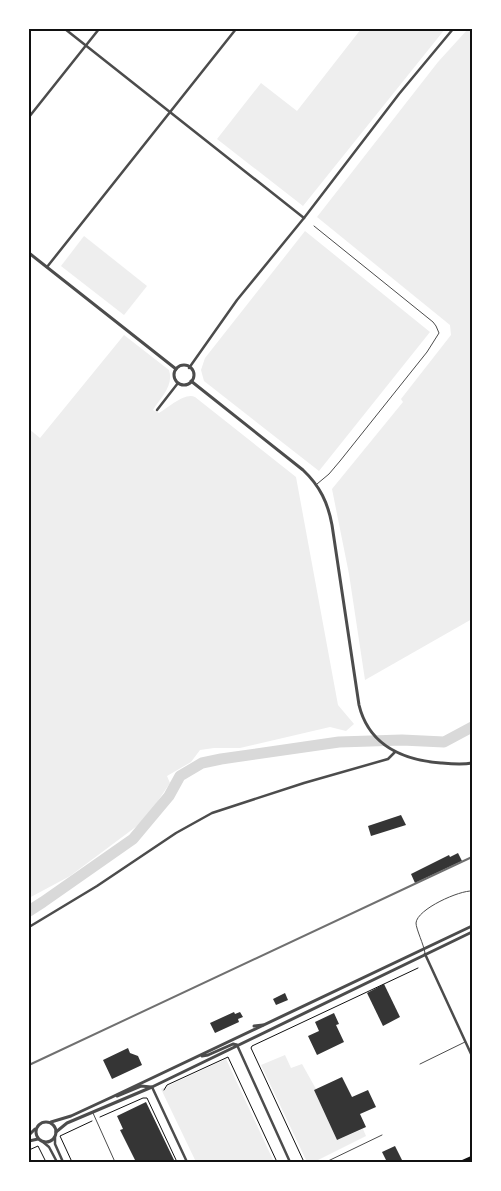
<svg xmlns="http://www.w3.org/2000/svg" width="501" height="1191" font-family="Raleway,sans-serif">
  <rect width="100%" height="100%" fill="#fff"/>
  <!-- green -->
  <g fill="#eee">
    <polygon points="361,29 445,29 303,206 217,139 261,83 297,111"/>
    <polygon points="468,29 472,29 472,619 365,680 349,574 332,489 403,402 401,399 451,335 450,325 317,217 438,62"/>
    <polygon points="305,231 430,332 319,471 204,381 201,370 205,358"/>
    <polygon points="84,236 147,286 124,315 61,266"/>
    <path d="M124 335 169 370C174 386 161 397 153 410L159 413C168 408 185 392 195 397L296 477 338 705 354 724 346 731 330 727 240 748H214L200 750 191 762 167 776 170 783 145 820 70 876 29 898V429L40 438Z"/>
    <polygon points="285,1055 291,1068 302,1064 316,1089 314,1090 337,1140 363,1129 366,1136 314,1162 307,1162 261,1065"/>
    <polygon points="226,1059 274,1162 196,1162 161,1089"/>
  </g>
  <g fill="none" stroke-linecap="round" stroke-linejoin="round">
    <!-- river -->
    <polyline stroke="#d9d9d9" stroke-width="11" points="29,911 43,902 133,839 169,796 180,776 202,763 221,759 339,742 402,740 444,742 472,727"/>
  </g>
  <!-- building -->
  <g fill="#353535">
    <polygon points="401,815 406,825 371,836 368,826"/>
    <polygon points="458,853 462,861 415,883 411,874 449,855 450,857"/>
    <polygon points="384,984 400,1017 383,1026 367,993"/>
    <polygon points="285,993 288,1000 276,1005 273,999"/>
    <polygon points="234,1012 235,1014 240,1012 243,1017 238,1019 239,1022 215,1033 210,1023"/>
    <polygon points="334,1013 339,1024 336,1025 344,1042 317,1055 308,1036 319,1031 315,1022"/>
    <polygon points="128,1048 130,1053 138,1056 142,1065 112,1079 103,1060"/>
    <polygon points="342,1077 352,1097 368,1090 376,1107 360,1114 366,1127 337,1140 314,1090"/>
    <polygon points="146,1102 175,1162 136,1162 120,1130 123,1129 117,1116"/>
    <polygon points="395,1146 403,1162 387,1162 382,1152"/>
  </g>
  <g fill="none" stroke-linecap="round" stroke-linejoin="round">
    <!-- path -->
    <g stroke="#111" stroke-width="1">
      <polyline points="164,1090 167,1085 228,1057 277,1162"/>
      <polyline points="100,1117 143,1098 147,1098 177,1162"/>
      <polyline points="29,1150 38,1146 46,1162"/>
      <polyline points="72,1162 60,1136 92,1121"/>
      <polyline points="304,1162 251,1048 252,1046 418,968"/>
    </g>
    <!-- service -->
    <g stroke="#4c4c4c" stroke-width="1">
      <polyline points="314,226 433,322 436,326 439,333 427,352 340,461 329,474 317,484"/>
      <path d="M425 953C424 945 416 929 416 923 417 909 460 890 472 891"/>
      <polyline points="420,1064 465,1042"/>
      <polyline points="93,1113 115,1162"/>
      <polyline points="326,1162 382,1135"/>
    </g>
    <!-- minor -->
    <g stroke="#4c4c4c" stroke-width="2.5">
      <polyline points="65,29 304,218"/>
      <polyline points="29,117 99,29"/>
      <polyline points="47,267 236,29"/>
      <polyline points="189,368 237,300 304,218 399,94 453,29"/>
      <polyline points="157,410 178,383"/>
      <polyline points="29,927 97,886 176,833 212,813 304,783 388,759 395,752"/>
      <polyline points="425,954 472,1056"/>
      <polyline points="237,1045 290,1162"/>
      <polyline points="152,1087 187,1162"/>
      <polyline points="55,1137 55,1144 63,1162"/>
      <polyline points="43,1142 49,1147 57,1162"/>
    </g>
    <!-- tertiary -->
    <g stroke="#4c4c4c" stroke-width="3">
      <polyline points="29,253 176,369"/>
      <circle cx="184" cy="375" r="10"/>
      <path d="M191 381 303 470C320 486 328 503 332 525L359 705C369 746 403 760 441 763 452 764 462 765 472 763"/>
      <polyline points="254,1026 263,1025"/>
      <polyline points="202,1056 208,1055 233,1044 237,1045"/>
      <polyline points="117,1096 141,1086 151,1087"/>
      <circle cx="46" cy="1132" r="10"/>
      <polyline points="51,1122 71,1116 112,1097 472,926"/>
      <polyline points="56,1132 67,1123 152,1087 472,932"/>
      <polyline points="29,1135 35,1129"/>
      <polyline points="29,1141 38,1139"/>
    </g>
    <!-- primary -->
    <polyline stroke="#111" stroke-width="4.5" points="463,1162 472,1158"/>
    <!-- rail -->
    <polyline stroke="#707070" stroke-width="2" points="29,1065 472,857"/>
  </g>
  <!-- border -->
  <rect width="501" height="1191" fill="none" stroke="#ffffff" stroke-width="60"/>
  <rect x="30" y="30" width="441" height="1131" fill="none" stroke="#111" stroke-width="2"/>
</svg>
